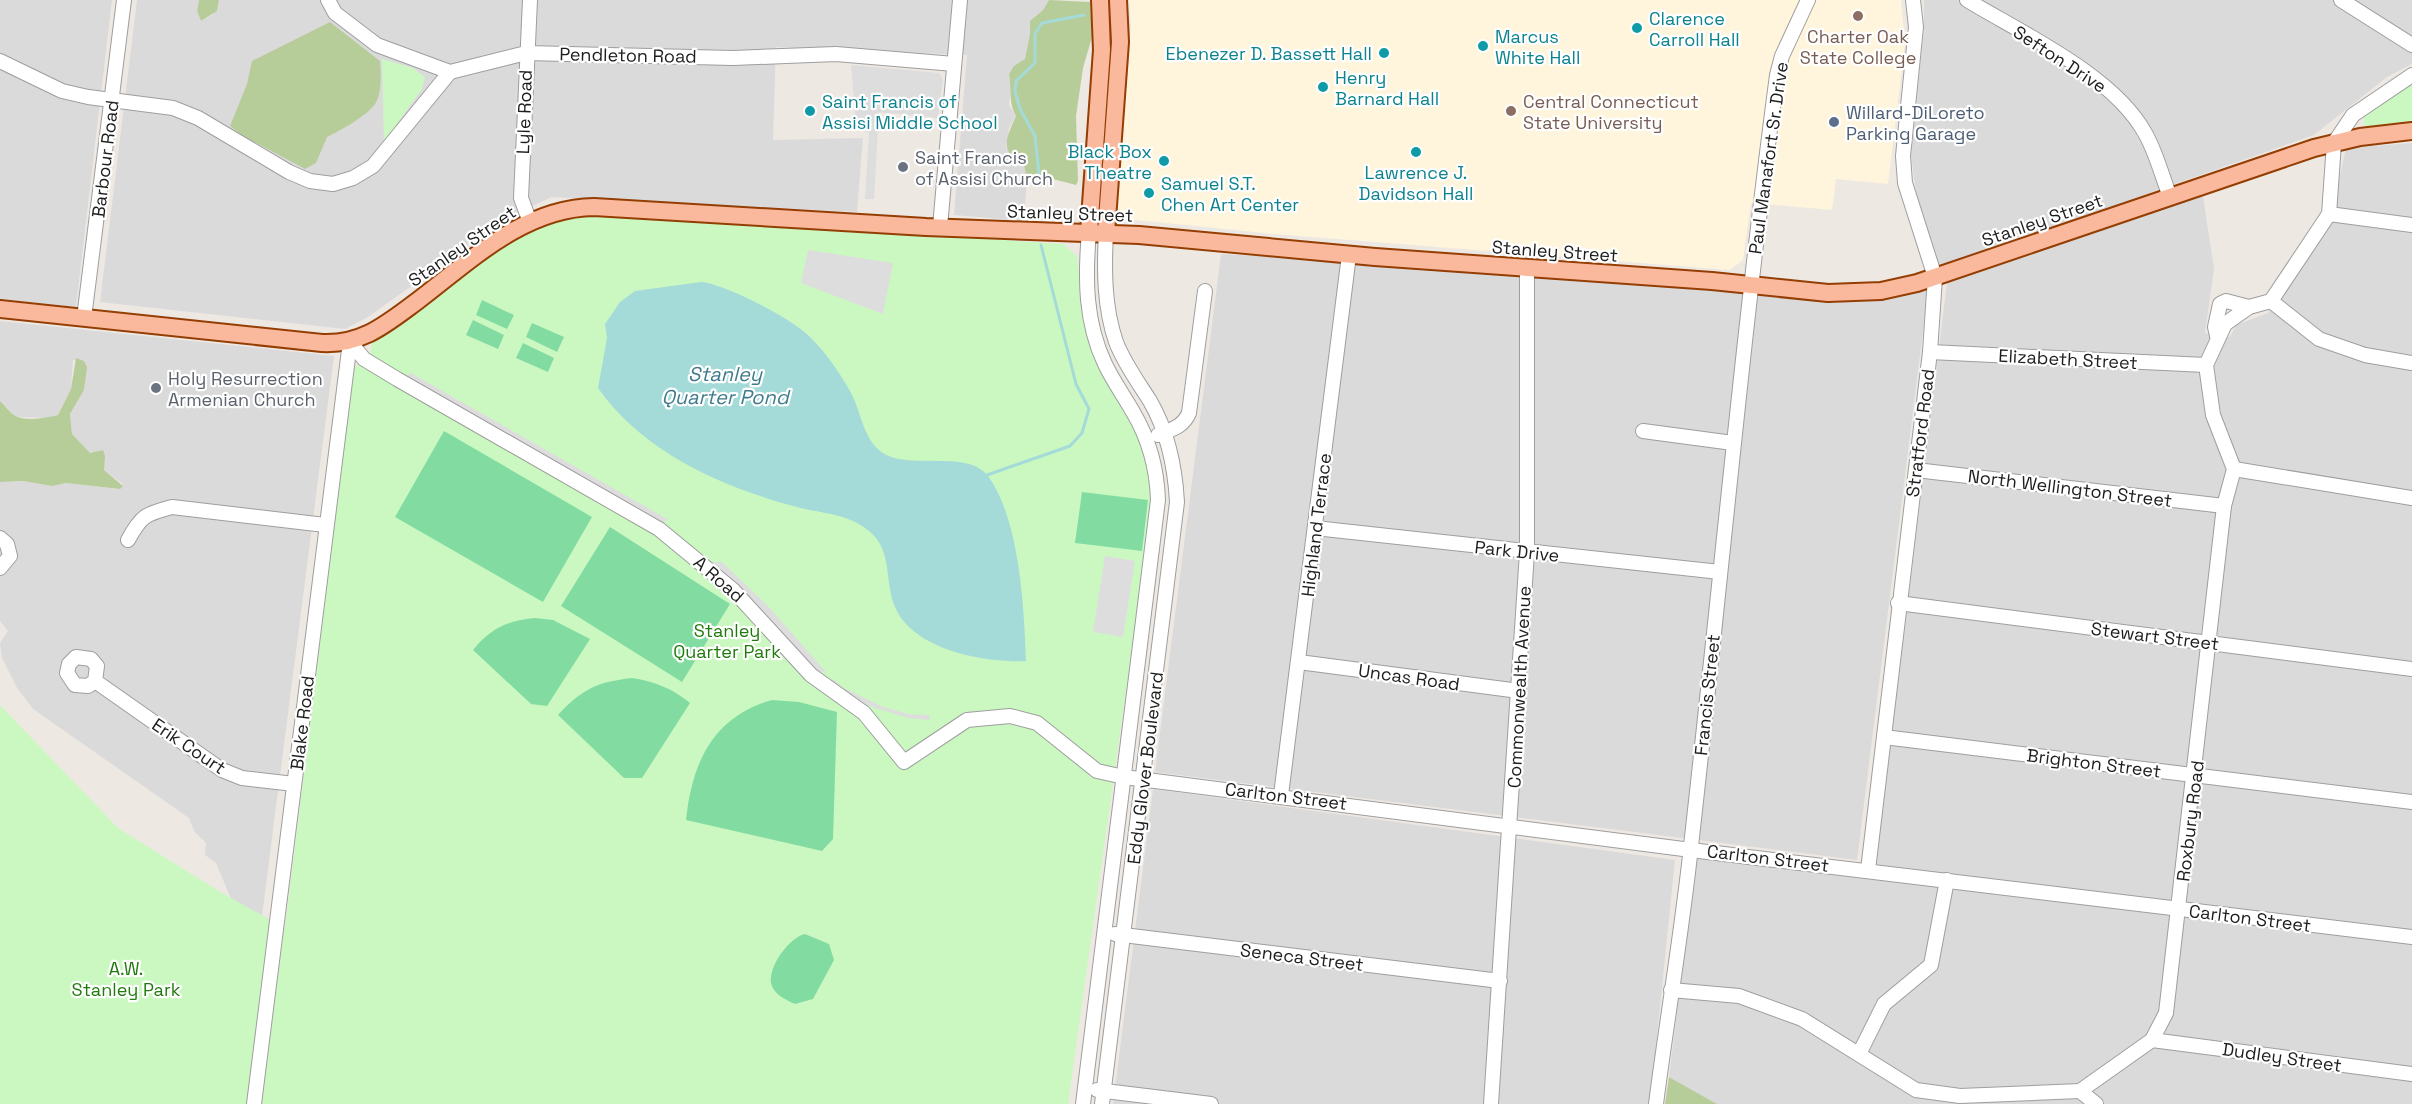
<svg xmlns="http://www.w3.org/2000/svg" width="2412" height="1104" font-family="'Space Grotesk',sans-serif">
  <rect width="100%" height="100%" fill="#eee8e3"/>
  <!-- residential -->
  <g fill="#dbdadb">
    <polygon points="0,0 112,0 76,307 0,299"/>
    <polygon points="137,0 199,0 197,11 201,21 212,15 218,8 219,0 1049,0 1043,10 1030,21 1030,34 1025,59 1009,75 1011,88 1009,105 1016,116 1009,128 1006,148 1025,164 1027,179 1024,221 954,215 967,55 776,47 773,140 863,138 857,212 552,197 508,217 368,317 345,329 100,302"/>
    <polygon points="1924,0 2412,0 2412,64 2387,77 2314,135 1939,267 1918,207 1911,155 1924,29"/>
    <polygon points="2412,143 2412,1104 1717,1104 1669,1077 1696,857 1874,880 1947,283 2203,196 2214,269 2205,333 2230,337 2236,325 2268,313 2329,225 2346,148"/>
    <polygon points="1221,254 1928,291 1857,860 1155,772"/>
    <polygon points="0,321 334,356 262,916 231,899 216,863 205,855 206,843 194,831 189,818 33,709 17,688 2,658 0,643 8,631 0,621 0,482 23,481 52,486 66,483 119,489 123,484 104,470 103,451 90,453 72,434 70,414 84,390 86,364 73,360 71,389 58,415 47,418 20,417 14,415 0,401"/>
    <polygon points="1153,789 1675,860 1650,1104 1113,1104"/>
  </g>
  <!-- education -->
  <polygon fill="#fef5dc" points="1129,0 1901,0 1905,43 1888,184 1836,179 1832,210 1751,203 1743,260 1730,270 1274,234 1126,219 1117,207 1131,25"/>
  <!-- forest -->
  <g fill="#b6cd99">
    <polygon points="199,0 219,0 217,11 201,21 197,11"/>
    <path d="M1049 0 1090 2 1092 37 1083 68 1076 116 1078 181 1076 185 1049 178 1027 179 1023 160 1011 156C1001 143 1011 129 1016 116 1008 102 1012 90 1009 74L1014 66 1025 59 1030 34V21L1043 10Z"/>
    <path d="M330 22 380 61C381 73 382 94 375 104 368 115 340 131 327 137L316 163 305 169 243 136 230 126 247 84 252 61Z"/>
    <path d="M76 358 84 361 87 367 84 390 70 414 72 434 90 453 103 450 105 456 104 470 123 486 120 489 66 483 52 486 23 481 0 482V401C5 405 9 412 14 415 24 422 47 418 58 415L71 389Z"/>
    <polygon points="1669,1077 1717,1104 1665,1104"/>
  </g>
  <!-- park -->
  <g fill="#cbf8c1">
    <polygon points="382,59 413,68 425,77 422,89 384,142"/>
    <polygon points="2412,82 2412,123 2370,128 2364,124 2364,115"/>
    <polygon points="611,214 1063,244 1077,256 1083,319 1092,351 1110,388 1139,437 1148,469 1151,512 1068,1104 0,1104 0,705 118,828 222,893 285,928 354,368 370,355 372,342 507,244 532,230 559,220"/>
  </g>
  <!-- pitch -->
  <g fill="#82dca2">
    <polygon points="482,300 514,315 507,329 476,315"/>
    <polygon points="473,320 504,335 498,349 466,335"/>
    <polygon points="532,323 564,337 557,352 526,337"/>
    <polygon points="523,343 554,358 548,372 516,358"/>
    <polygon points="444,431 592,517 543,602 395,517"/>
    <polygon points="1082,492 1148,500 1142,551 1075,543"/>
    <polygon points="610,527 730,604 682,682 561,606"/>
    <path d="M535 618 553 620 590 639 547 706 531 704 473 650C490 629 508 620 535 618Z"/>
    <path d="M632 678C656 682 671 688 690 703L642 778H624L558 715C582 689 597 682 632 678Z"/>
    <path d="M772 700 799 702 837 712 833 839 822 851 686 820C692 762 713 717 772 700Z"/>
    <path d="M805 934 829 944 834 960 813 999 795 1004C786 1000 773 994 771 983 768 966 790 937 805 934Z"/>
  </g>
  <!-- parking -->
  <g fill="#ddd">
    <polygon points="851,65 939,73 943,80 938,118 879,112 874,199 865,199 869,133 856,128"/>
    <polygon points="808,250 893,263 883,314 801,283"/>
    <polygon points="411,373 669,520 659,523 403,378"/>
    <polygon points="1105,556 1135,561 1123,637 1093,632"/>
    <polygon points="712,562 722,562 768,606 827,673 817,671 778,628"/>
    <polygon points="833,679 842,687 883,707 908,714 930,715 929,720 908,718 860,703 828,681"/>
  </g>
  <!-- water -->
  <path fill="#a4dbd9" d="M701 282C725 284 791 318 809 336 824 350 840 373 850 391 861 410 862 436 880 451 906 472 967 448 988 476 1020 520 1024 608 1026 661 985 663 913 650 895 607 884 581 893 550 869 531 846 512 820 514 793 506 720 486 643 452 598 388L607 338 605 324 620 302 635 291Z"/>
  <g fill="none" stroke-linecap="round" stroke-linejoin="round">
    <!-- stream -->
    <g stroke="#a4dbd9" stroke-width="3">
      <polyline points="1039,173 1035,136 1020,109 1015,91 1016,81 1035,63 1035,34 1042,23 1084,15"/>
      <polyline points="987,475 1070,446 1082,433 1089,409 1076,384 1041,245"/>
    </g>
    <defs>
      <g id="minor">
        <polyline points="328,0 335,13 377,45 450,72 526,53 733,58 836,54 954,64"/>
        <polyline points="530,0 521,198 530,222"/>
        <path d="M1967 0C2023 34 2113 75 2145 133 2156 152 2162 176 2170 197"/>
        <polyline points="2341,0 2412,45"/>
        <polyline points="0,61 62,91 88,97 173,108 198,118 289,172 310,181 333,184 353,178 373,166 450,72"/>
        <polyline points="2329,214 2412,225"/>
        <polyline points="940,227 960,0"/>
        <polyline points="2271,301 2319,339 2365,355 2412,363"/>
        <polyline points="84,318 124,0"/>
        <polyline points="2217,336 2215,327 2220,304 2226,301 2249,307"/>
        <polyline points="350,342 364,359 397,379 659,529 733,590 811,675 864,713 904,762 967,720 1010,716 1037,723 1097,771 1124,777 1691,850 2412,937"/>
        <polyline points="1930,352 2206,365"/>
        <polyline points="1643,431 1733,443"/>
        <path d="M1158 435C1172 429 1183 427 1189 413L1205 291"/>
        <polyline points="2234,469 2412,498"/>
        <polyline points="1916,470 2224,506"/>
        <polyline points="1315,528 1720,572"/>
        <polyline points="0,538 7,544 10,556 0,568"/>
        <path d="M128 540C141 516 145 514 172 507L325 525"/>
        <polyline points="1898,603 2412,669"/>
        <polyline points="1299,662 1519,691"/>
        <polyline points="95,681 88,686 75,685 67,673 69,664 76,657 91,659 97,666 95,681 222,770 242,778 294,784"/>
        <polyline points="1884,737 2412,802"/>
        <polyline points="1281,795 1349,255"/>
        <polyline points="1868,870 1930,352 1935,277 1905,183 1903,156 1916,27 1913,0"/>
        <polyline points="1115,934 1500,981"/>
        <polyline points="1671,990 1739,996 1802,1019 1916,1090 1960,1096 2080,1091 2152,1040 2166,1013 2224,506 2234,469 2213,415 2206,365 2225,324 2249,307 2271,301 2329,214 2334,143 2353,115 2412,75"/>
        <polyline points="2152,1040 2412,1074"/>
        <polyline points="1859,1054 1884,1004 1931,965 1947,880"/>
        <polyline points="1097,1090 1211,1104"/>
        <polyline points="2080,1091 2096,1104"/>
        <polyline points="254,1104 350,342"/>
        <path d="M1083 1104 1158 500C1157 469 1149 439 1133 412 1124 396 1113 381 1105 364 1085 322 1085 278 1089 232"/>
        <path d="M1102 1104 1177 502C1175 466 1168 432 1150 401 1138 382 1124 363 1116 342 1104 307 1104 270 1106 233"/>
        <polyline points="1491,1104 1527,552 1527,269"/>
        <path d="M1656 1104C1667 1018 1682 932 1691 846 1720 589 1743 332 1777 75L1782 56 1808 0"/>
      </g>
      <g id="major">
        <polyline points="1089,232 1102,50 1100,0"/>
        <polyline points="1106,233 1120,42 1118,0"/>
        <path d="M0 309 322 343C362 345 386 324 416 302 469 262 523 208 594 207L926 227 1139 235 1375 257 1712 281 1828 293 1881 291 1917 283 2314 148 2360 137 2412 131"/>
      </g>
    </defs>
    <!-- minor casing -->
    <use href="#minor" stroke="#9e9e9e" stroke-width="16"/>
    <!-- major casing -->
    <use href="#major" stroke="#943e03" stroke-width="20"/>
    <!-- minor -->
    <use href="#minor" stroke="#fff" stroke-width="14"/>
    <!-- major -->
    <use href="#major" stroke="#fab99d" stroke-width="16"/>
  </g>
  <!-- markers -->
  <g fill="#8d6e63" stroke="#fff" stroke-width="2">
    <circle cx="1858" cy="16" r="6"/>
    <circle cx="1511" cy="111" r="6"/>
  </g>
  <g fill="#0f9aa8" stroke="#fff" stroke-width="2">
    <circle cx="1637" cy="28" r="6"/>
    <circle cx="1483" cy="46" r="6"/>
    <circle cx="1384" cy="53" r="6"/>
    <circle cx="1323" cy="87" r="6"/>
    <circle cx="810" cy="111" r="6"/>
    <circle cx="1416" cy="152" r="6"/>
    <circle cx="1164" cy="161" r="6"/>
    <circle cx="1149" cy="193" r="6"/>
  </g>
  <circle fill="#5c6f8a" stroke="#fff" stroke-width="2" cx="1834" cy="122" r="6"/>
  <g fill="#6b7280" stroke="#fff" stroke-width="2">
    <circle cx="903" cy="167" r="6"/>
    <circle cx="156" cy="388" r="6"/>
  </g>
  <g text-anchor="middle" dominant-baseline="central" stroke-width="4.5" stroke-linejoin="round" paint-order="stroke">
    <!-- culture labels -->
    <g font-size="18" fill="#0d838f" stroke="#fff" text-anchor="start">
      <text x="1649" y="18">Clarence<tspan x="1649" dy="21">Carroll Hall</tspan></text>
      <text x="1495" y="36">Marcus<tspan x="1495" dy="21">White Hall</tspan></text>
      <text x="1372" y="53" text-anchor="end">Ebenezer D. Bassett Hall</text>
      <text x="1335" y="77">Henry<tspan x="1335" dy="21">Barnard Hall</tspan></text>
      <text x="822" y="101">Saint Francis of<tspan x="822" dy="21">Assisi Middle School</tspan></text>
      <text x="1152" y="151" text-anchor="end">Black Box<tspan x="1152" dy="21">Theatre</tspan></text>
      <text x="1416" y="172" text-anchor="middle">Lawrence J.<tspan x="1416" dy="21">Davidson Hall</tspan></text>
      <text x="1161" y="183">Samuel S.T.<tspan x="1161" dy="21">Chen Art Center</tspan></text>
    </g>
    <!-- education labels -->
    <g font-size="18" fill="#785e54" stroke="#fff">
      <text x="1858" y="36">Charter Oak<tspan x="1858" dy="21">State College</tspan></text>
      <text x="1523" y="101" text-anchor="start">Central Connecticut<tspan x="1523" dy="21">State University</tspan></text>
    </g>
    <!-- street labels -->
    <g font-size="18" fill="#1d1d1d" stroke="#fff">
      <text transform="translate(628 55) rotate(1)">Pendleton Road</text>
      <text transform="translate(2060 59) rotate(33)">Sefton Drive</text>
      <text transform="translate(524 112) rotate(-88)">Lyle Road</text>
      <text transform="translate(1768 158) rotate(-82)">Paul Manafort Sr. Drive</text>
      <text transform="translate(105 159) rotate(-83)">Barbour Road</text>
      <text transform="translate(1070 213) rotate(2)">Stanley Street</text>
      <text transform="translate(2042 220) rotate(-19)">Stanley Street</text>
      <text transform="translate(462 246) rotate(-35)">Stanley Street</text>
      <text transform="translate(1555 251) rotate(4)">Stanley Street</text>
      <text transform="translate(2068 359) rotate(3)">Elizabeth Street</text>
      <text transform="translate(1920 433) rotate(-83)">Stratford Road</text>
      <text transform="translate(2070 488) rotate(7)">North Wellington Street</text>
      <text transform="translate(1316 525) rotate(-83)">Highland Terrace</text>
      <text transform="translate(1517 551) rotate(6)">Park Drive</text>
      <text transform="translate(719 579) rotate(41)">A Road</text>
      <text transform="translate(2155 636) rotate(7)">Stewart Street</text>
      <text transform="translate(1409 677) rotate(8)">Uncas Road</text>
      <text transform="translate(1519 687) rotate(-87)">Commonwealth Avenue</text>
      <text transform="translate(1707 695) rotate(-84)">Francis Street</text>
      <text transform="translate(302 723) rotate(-83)">Blake Road</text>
      <text transform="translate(189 746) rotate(34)">Erik Court</text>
      <text transform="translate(2094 763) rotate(7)">Brighton Street</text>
      <text transform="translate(1145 768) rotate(-83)">Eddy Glover Boulevard</text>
      <text transform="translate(1286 796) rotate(7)">Carlton Street</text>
      <text transform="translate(2190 821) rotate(-83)">Roxbury Road</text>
      <text transform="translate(1768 858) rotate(7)">Carlton Street</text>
      <text transform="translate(2250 918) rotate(7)">Carlton Street</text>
      <text transform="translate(1302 957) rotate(7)">Seneca Street</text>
      <text transform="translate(2282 1057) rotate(8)">Dudley Street</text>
    </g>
    <!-- service labels -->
    <g font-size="18" fill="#4e5e75" stroke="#fff" text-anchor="start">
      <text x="1846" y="112">Willard-DiLoreto<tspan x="1846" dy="21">Parking Garage</tspan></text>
    </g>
    <!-- worship labels -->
    <g font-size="18" fill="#5b616d" stroke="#fff" text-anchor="start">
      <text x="915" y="157">Saint Francis<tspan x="915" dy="21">of Assisi Church</tspan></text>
      <text x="168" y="378">Holy Resurrection<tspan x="168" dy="21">Armenian Church</tspan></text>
    </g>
    <!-- park labels -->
    <g font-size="18" fill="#217a0d" stroke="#fff">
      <text x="727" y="630">Stanley<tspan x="727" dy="21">Quarter Park</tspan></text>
      <text x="126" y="968">A.W.<tspan x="126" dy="21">Stanley Park</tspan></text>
    </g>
    <!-- water labels -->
    <g font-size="20" font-style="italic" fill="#407b8c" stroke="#fff">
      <text x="725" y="374">Stanley<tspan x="725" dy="23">Quarter Pond</tspan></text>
    </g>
  </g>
</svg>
